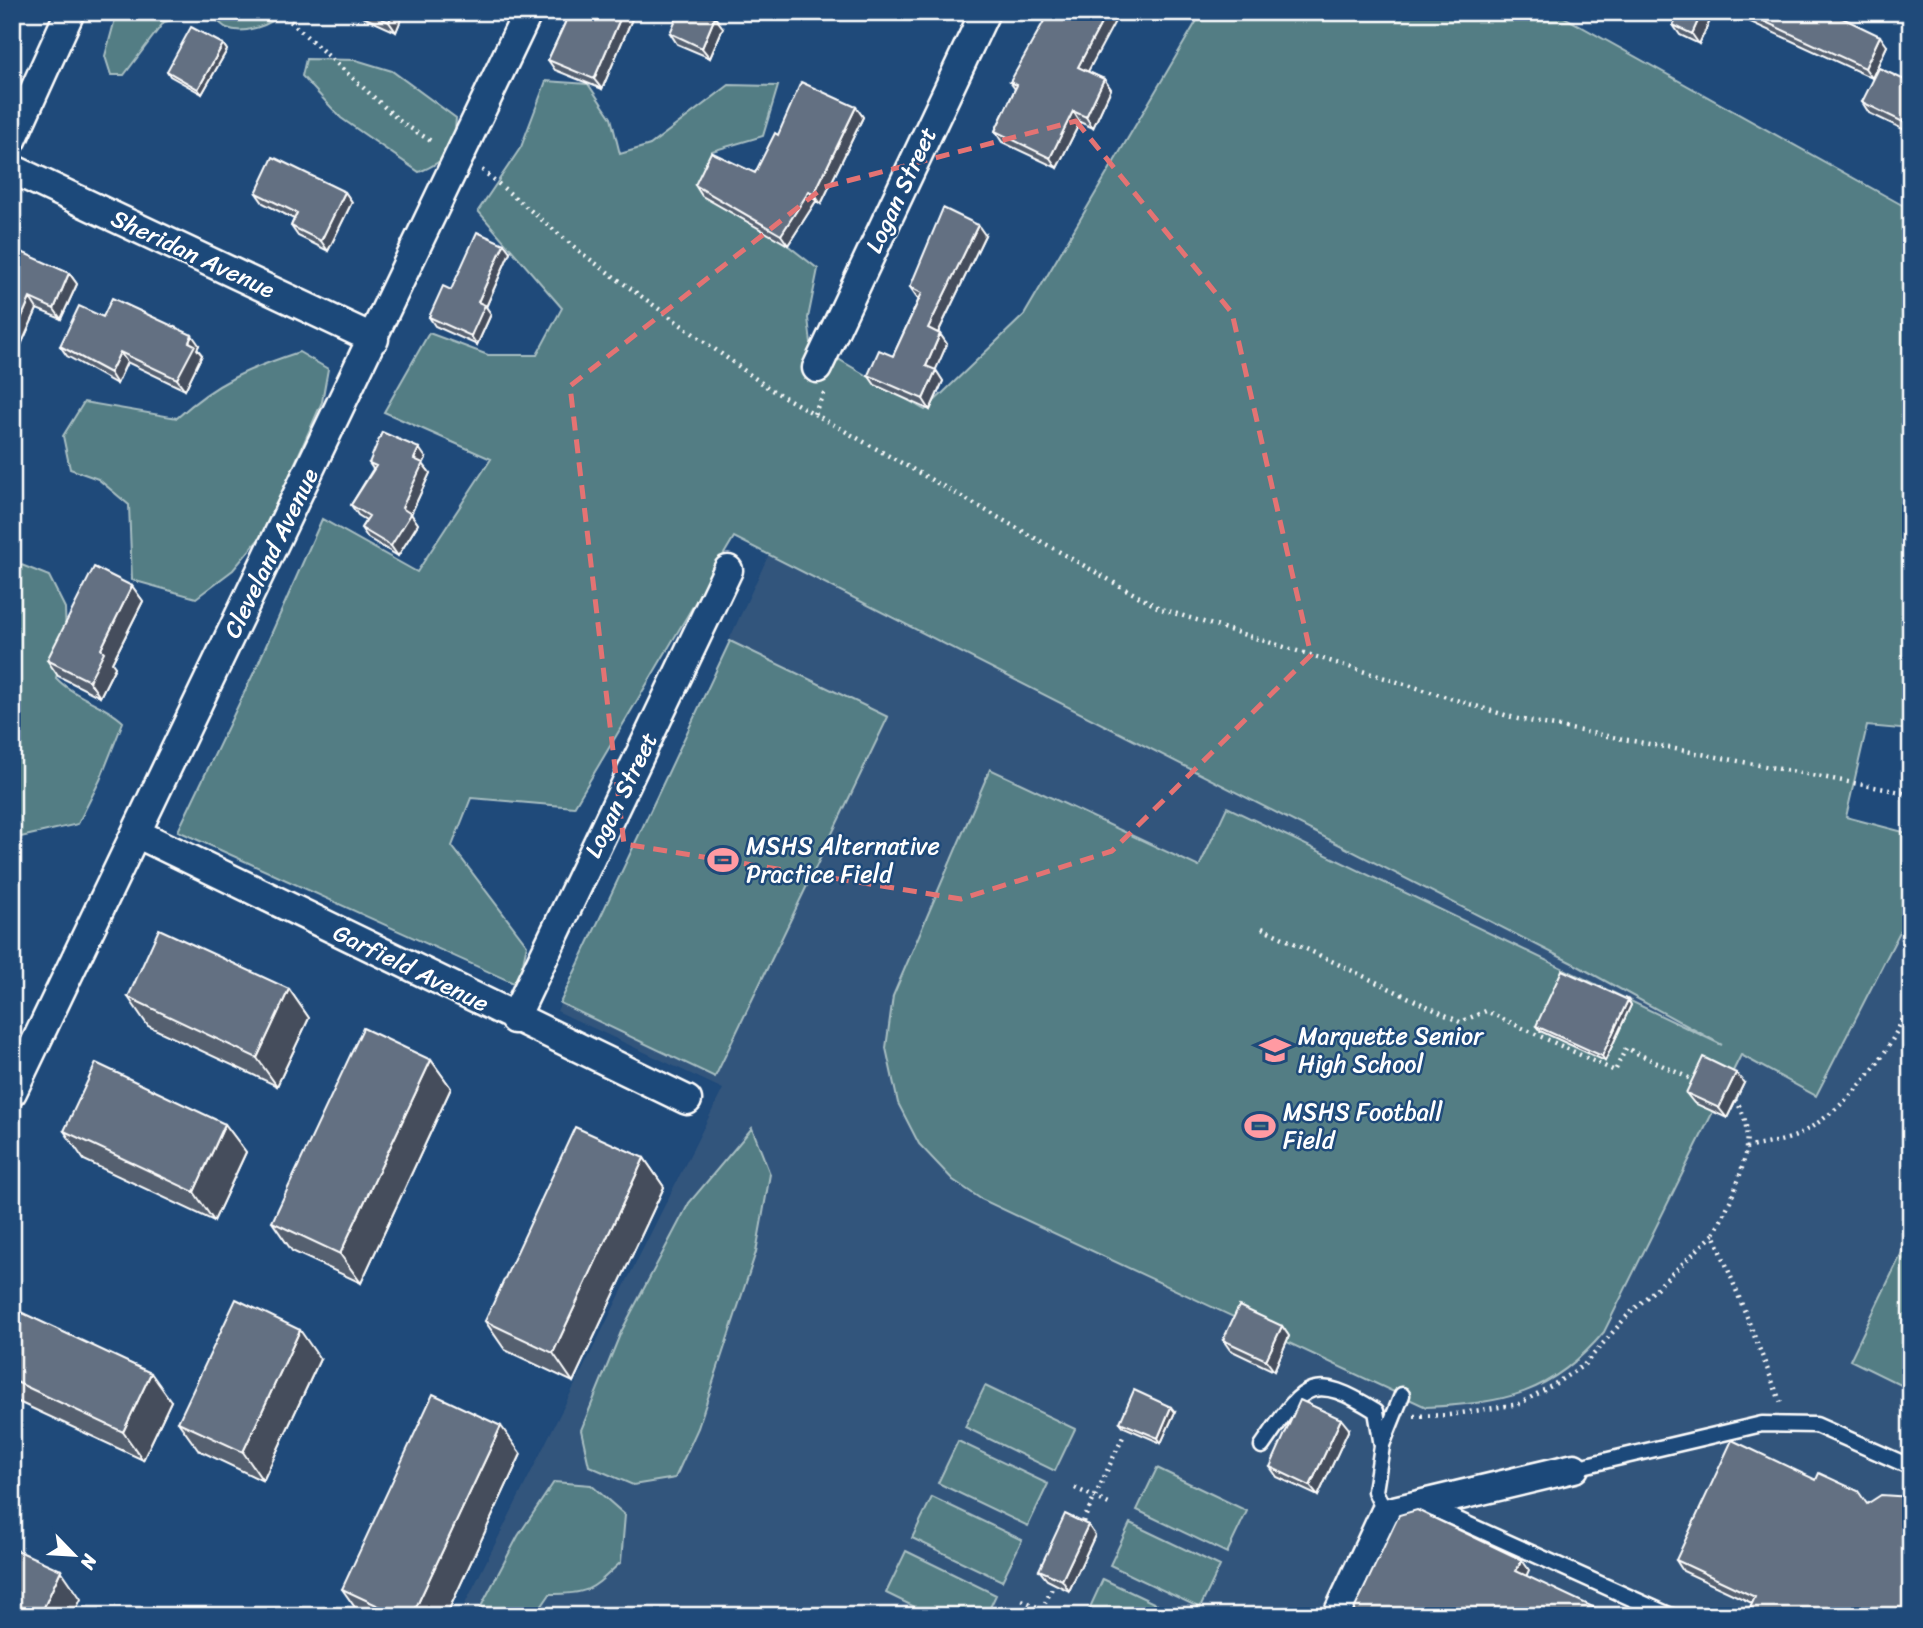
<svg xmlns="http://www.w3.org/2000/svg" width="1923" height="1628" font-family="Sriracha,sans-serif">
<rect width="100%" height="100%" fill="#1f4a7a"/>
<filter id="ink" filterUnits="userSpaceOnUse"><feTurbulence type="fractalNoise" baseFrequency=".0143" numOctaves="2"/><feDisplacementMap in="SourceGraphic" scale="14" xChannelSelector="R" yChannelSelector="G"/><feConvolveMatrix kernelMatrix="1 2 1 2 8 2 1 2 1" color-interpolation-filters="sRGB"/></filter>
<g filter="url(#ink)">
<!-- built -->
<path fill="#33557c" d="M769 554 1911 834V1616H459L723 1089 557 1011Z"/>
<!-- green -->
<path fill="#527d84" stroke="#a8bec2" stroke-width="2" d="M117 12H283C272 25 244 35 227 28 222 26 218 20 213 18 199 13 179 19 164 22L124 75H111L105 56Z
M1202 12H1555L1911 210V730L1867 726 1846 817 1911 834V910L1816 1096 1741 1055 1604 1332C1551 1395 1504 1403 1426 1407L981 1199 953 1180 919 1144 898 1103 886 1048 893 996 990 769 1199 867 1227 807 1722 1045 1578 966 734 537 574 807 471 798 452 846 527 945 518 985 178 831 258 664 322 519 417 572 491 459 384 412 429 333 488 355H537L562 308 478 211 521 147 546 81 588 84 611 118 620 154 650 145 729 85 778 86 763 136 712 151 704 180 818 269 808 318 811 343 925 410 1024 315Z
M306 59 356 60 392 71 456 118C454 150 449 160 419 172L341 118 302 76Z
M299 352 328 369 322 402 264 533 233 570 196 598 132 580 129 505 98 479 70 469 63 436 84 402 177 418C216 382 250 368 299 352Z
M19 564 49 576 65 608 66 640 56 678C75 698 106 705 123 722L100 780 78 824 12 839V577Z
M730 641 888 717 715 1077 560 1003Z
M752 1128 770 1174 756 1252 698 1428 675 1478 633 1485 589 1466 581 1430 621 1332 689 1203Z
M1911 1234V1390L1850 1360Z
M985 1386 1075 1429 1055 1471 965 1427Z
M958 1441 1048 1484 1028 1526 938 1483Z
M1157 1468 1247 1511 1227 1553 1137 1510Z
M554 1482 591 1485 625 1515 621 1562C592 1589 591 1594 550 1594L535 1616H476L518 1536Z
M932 1497 1022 1540 1002 1581 912 1538Z
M1130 1523 1220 1566 1200 1608 1110 1565Z
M906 1551 996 1595 986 1616H933L886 1593Z
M1103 1579 1181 1616H1086Z"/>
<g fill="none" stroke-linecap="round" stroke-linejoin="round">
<!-- service casing -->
<g stroke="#fff" stroke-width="19">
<path id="service" d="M1382 1445 1402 1395
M1262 1446C1302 1389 1308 1368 1376 1411L1382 1446 1375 1491 1385 1513
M1574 1468 1762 1424 1816 1425 1911 1467
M1427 1506 1671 1616"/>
</g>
<!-- minor casing -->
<g stroke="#fff" stroke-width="33">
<path id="minor" d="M12 140 70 12
M12 169 374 339
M817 368 985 12
M136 833 687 1100
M514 1019 728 570
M12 1092 528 12
M1337 1616 1385 1513 1574 1468"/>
</g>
<!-- path -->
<path stroke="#fff" stroke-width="4.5" stroke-dasharray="2 5" stroke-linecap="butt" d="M280 12 401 122 434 143
M482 170 584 255 770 389 1161 609 1518 719 1911 794
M814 414 824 393
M1262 928 1460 1022 1486 1011 1615 1071 1626 1048 1695 1081
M1735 1100C1764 1136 1732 1199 1714 1234L1782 1406
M1746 1148C1762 1144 1783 1142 1798 1135 1850 1107 1893 1053 1911 997
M1414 1416 1449 1415 1519 1404 1553 1385 1584 1365 1627 1316 1714 1234
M1075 1488 1111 1505
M1080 1528 1123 1437
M1022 1600 1057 1616
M1039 1616 1054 1584"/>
<!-- service -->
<use href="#service" stroke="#1f4a7a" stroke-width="14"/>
<!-- minor -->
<use href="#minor" stroke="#1f4a7a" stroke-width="28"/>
</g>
<!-- wall -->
<path fill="#556070" stroke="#fff" stroke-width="2" d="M352 12H404L396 32Z
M570 12H635L602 89 555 70 548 60Z
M899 12H913L910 18Z
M1679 12H1714L1699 44 1680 35 1673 25Z
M1729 12H1830L1887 46 1872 78Z
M723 28 710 58 677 44 670 33Z
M223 44 227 50 202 94 170 76 167 71Z
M1088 72 1104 79 1111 89 1093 128 1080 122 1057 168 1002 142 995 131 1015 89 1010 82Z
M1911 83V133L1869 113 1862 102Z
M856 107 863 117 821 204 816 201 788 245 702 196 695 185 755 173 778 135Z
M345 192 352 202 328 251 298 236 291 226 294 219 263 203 256 193Z
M985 235 938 333 940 334 947 344 935 370 943 381 930 410 875 385 868 375 893 356 919 299 917 297 910 287Z
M510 252 486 307 491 314 477 345 435 326 429 317 451 290Z
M12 261 69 273 77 284 61 319 37 309 21 345 12 341Z
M103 317 199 345 197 349 202 355 185 390 127 362 117 384 67 356 60 346Z
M426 458 423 464 430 473 411 514 418 524 398 556 368 538 361 528 366 520 358 515 351 505 373 469 369 463Z
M132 586 143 601 112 663 115 667 100 697 58 676 47 660Z
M289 989 309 1018 277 1086 148 1026 128 997Z
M1628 1000 1631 1005 1605 1061 1540 1031 1536 1026Z
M431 1060 451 1088 361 1283 292 1251 272 1222Z
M1744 1083 1727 1118 1694 1103 1686 1093Z
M225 1124 246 1152 214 1221 84 1160 64 1131Z
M644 1158 664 1187 573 1382 505 1350 485 1321Z
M12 1308 171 1401 143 1460 12 1399Z
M1282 1326 1289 1336 1274 1371 1230 1350 1223 1340Z
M320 1359 263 1481 198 1450 178 1422Z
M1175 1412 1161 1443 1124 1427 1120 1422Z
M1349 1429 1318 1496 1277 1477 1270 1467Z
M521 1454 446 1616H361L342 1589Z
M1867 1504 1911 1616H1755L1750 1608 1752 1603 1683 1571 1676 1560Z
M1088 1525 1095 1535 1069 1591 1047 1580 1039 1570Z"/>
<!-- shaded-wall -->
<path fill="#454e5b" stroke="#fff" stroke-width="2" d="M393 12H404L396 32 389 22Z
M623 12H635L602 89 594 79Z
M907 12H913L910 18Z
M1107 12H1120L1085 77 1078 67Z
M1702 12H1714L1699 44 1692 34Z
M715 17 723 28 710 58 702 48Z
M1880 36 1887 46 1872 78 1865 68Z
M223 44 227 50 202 94 198 89Z
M1104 79 1111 89 1093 128 1086 117Z
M856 107 863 117 821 204 814 194Z
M1073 111 1080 122 1057 168 1050 158Z
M809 191 816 201 788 245 781 235Z
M345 192 352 202 328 251 321 241Z
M978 225 985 235 935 339 928 328Z
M504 244 510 252 486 307 491 314 477 345 471 336 478 302Z
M69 273 77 284 61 319 54 309Z
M30 298 37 309 21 345 14 335Z
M940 334 947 344 933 376 926 366Z
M192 335 199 345 197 349 202 355 185 390 177 379 189 342Z
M120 352 127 362 117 384 110 373Z
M936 370 943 381 930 410 923 399Z
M12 413 17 419 12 428Z
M419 448 426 458 423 464 430 473 411 514 418 524 398 556 391 546 414 459Z
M132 586 143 601 112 663 115 667 100 697 89 681 101 649Z
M289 989 309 1018 277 1086 257 1058Z
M1628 1000 1631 1005 1605 1061 1602 1056Z
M431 1060 451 1088 361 1283 340 1254Z
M1736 1073 1744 1083 1727 1118 1719 1108Z
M225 1124 246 1152 214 1221 194 1192Z
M644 1158 664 1187 573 1382 553 1353Z
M1282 1326 1289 1336 1274 1371 1266 1360Z
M300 1330 320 1359 263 1481 243 1452Z
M151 1373 171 1401 143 1460 123 1432Z
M1171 1407 1175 1412 1161 1443 1158 1438Z
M1341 1419 1349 1429 1318 1496 1310 1486Z
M501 1426 521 1454 446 1616H412Z
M1088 1525 1095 1535 1069 1591 1062 1580Z
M1522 1560 1529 1570 1524 1581 1516 1571Z
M61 1570 81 1599 73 1616H40Z"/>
<!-- building -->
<path fill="#637082" stroke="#fff" stroke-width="2" d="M367 12H393L389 22Z
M570 12H623L594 79 548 60Z
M679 12H704L715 17 702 48 670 33Z
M1049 12H1107L1078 67 1104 79 1086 117 1073 111 1050 158 995 131 1017 85 1010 82Z
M1679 12H1702L1692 34 1673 25Z
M1744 12H1830L1880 36 1865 68Z
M191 27 223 44 198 89 167 71Z
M1879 68 1911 83V126L1862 102Z
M801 82 856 107 814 194 809 191 781 235 695 185 711 152 755 173 775 133 778 135Z
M273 157 345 192 321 241 291 226 297 213 256 193Z
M943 208 978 225 928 328 940 334 926 366 936 370 923 399 868 375 879 350 893 356 922 293 910 287Z
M477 232 504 244 478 302 485 305 471 336 429 317 443 286 451 290Z
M17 250 69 273 54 309 30 298 14 335 12 334V261Z
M112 298 192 335 189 342 195 345 177 379 120 352 110 373 60 346 79 306 103 317Z
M382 432 419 448 414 459 423 463 402 508 411 514 391 546 361 528 369 516 351 505 376 466 369 463Z
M94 567 132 586 101 649 104 652 89 681 47 660Z
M159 929 289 989 257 1058 128 997Z
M1562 970 1628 1000 1602 1056 1536 1026Z
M363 1028 431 1060 340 1254 272 1222Z
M1703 1057 1736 1073 1719 1108 1686 1093Z
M96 1063 225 1124 194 1192 64 1131Z
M575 1127 644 1158 553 1353 485 1321Z
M236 1299 300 1330 243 1452 178 1422Z
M1239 1306 1282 1326 1266 1360 1223 1340Z
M12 1308 151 1373 123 1432 12 1380Z
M1134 1390 1171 1407 1158 1438 1120 1422Z
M433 1394 501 1426 412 1616H400L342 1589Z
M1300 1400 1341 1419 1310 1486 1270 1467Z
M1732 1440 1816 1480 1819 1473 1858 1491 1867 1504 1881 1495 1911 1497V1616H1759L1760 1613 1750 1608 1755 1597 1676 1560Z
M1417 1510 1522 1560 1516 1571 1612 1616H1351L1399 1515Z
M1065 1514 1088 1525 1062 1580 1039 1570Z
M12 1548 61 1570 40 1616H12Z"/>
</g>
<!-- marked area -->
<path fill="none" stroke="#e47373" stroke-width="5" stroke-dasharray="14 9" stroke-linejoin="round" d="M1076 121 1232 313 1311 655 1112 851 961 899 624 844 570 386 824 187Z"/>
<!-- icons -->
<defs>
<g id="stadium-bare" transform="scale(2.415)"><path d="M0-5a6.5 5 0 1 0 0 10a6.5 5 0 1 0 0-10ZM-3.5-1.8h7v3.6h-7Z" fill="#ff9aa2" stroke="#1f4a7a" stroke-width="2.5" paint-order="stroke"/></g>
<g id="school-bare" transform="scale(2.415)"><path d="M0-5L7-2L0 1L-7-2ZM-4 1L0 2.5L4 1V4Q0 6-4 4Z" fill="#ff9aa2" stroke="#1f4a7a" stroke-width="2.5" paint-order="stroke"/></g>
</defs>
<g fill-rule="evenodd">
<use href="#stadium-bare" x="723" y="860"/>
<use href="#school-bare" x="1275" y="1050"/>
<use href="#stadium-bare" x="1260" y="1126"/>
</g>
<g text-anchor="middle" stroke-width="5" stroke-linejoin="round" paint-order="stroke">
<!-- street labels -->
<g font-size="24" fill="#fff" stroke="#1f4a7a">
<text transform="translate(901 190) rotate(-65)" y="8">Logan Street</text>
<text transform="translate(193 254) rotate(25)" y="8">Sheridan Avenue</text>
<text transform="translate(271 553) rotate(-64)" y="8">Cleveland Avenue</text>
<text transform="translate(621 795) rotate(-64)" y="8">Logan Street</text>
<text transform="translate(411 968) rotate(26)" y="8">Garfield Avenue</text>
</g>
<!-- poi labels -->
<g font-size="24" fill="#fff" stroke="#1f4a7a" text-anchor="start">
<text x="746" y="854">MSHS Alternative<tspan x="746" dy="28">Practice Field</tspan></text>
<text x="1298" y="1044">Marquette Senior<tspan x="1298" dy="28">High School</tspan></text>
<text x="1283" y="1120">MSHS Football<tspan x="1283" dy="28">Field</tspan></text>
</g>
</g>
<!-- margin -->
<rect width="1923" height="1628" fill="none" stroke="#1f4a7a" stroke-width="42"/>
<rect x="21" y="21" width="1881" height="1586" fill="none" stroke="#fff" stroke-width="2.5" filter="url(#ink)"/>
<!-- north arrow -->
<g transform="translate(74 1555) rotate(115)" stroke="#1f4a7a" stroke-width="5" paint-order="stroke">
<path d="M0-5L12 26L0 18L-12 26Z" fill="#ffffff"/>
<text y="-10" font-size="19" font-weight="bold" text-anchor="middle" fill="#ffffff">N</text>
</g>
</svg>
